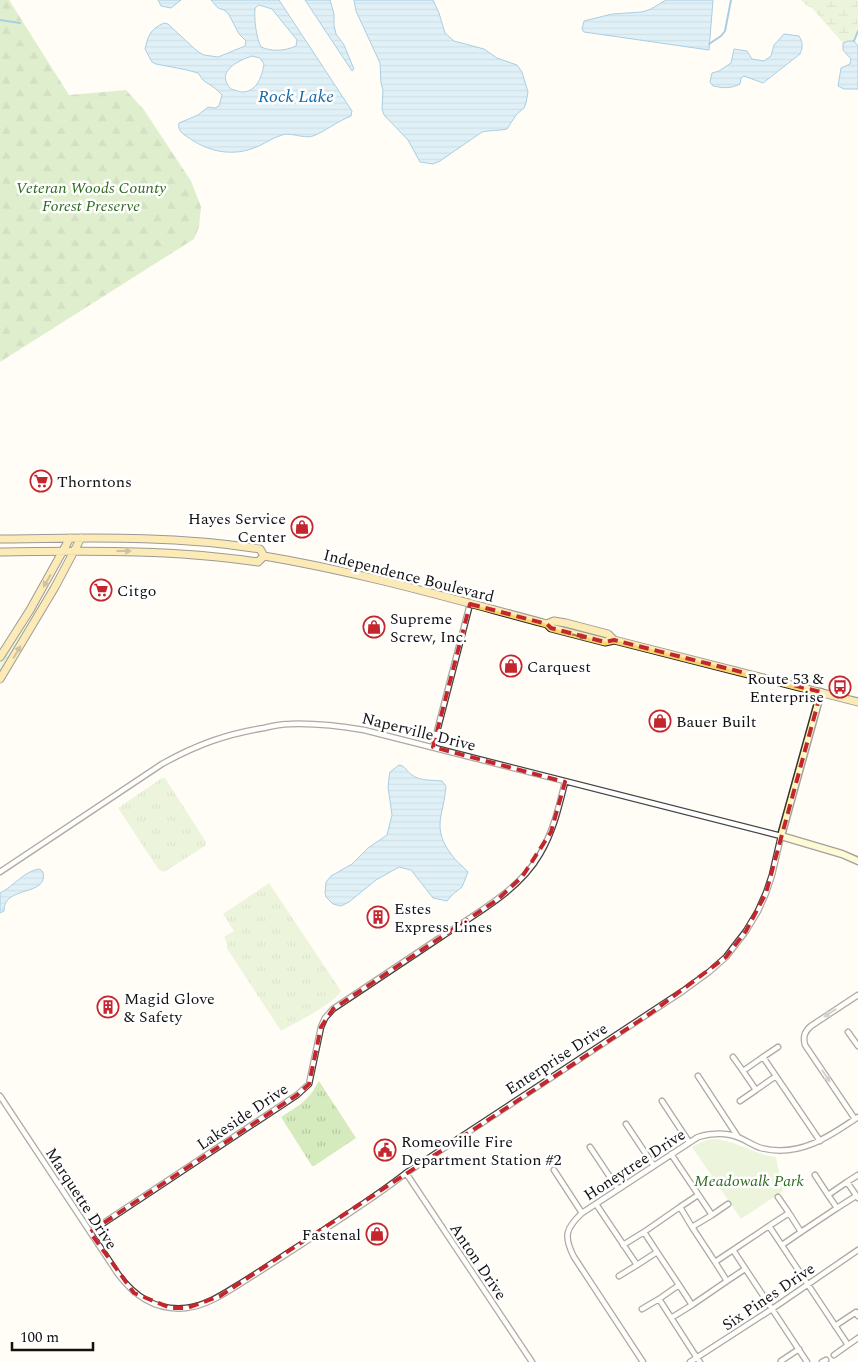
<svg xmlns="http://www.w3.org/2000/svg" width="858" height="1362" font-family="Spectral,serif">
<defs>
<pattern id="grass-tufts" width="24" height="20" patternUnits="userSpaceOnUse" patternTransform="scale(1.25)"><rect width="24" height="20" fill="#d5ebbd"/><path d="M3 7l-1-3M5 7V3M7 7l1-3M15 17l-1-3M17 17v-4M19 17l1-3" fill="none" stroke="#b6c8a1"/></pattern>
<pattern id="forest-firs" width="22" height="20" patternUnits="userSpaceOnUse" patternTransform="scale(1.25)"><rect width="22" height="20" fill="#b9dc9c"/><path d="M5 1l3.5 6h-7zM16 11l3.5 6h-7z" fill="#9ebc85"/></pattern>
<pattern id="wetland-marsh" width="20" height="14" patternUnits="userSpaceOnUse" patternTransform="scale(1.25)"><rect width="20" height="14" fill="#d5ebbd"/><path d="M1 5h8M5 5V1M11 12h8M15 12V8" fill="none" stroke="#b6c8a1"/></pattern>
<pattern id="water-rules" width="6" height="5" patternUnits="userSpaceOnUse" patternTransform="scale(1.25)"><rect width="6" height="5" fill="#b9e0f7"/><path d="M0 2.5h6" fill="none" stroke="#9ebfd3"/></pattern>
</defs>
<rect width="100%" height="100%" fill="#fffdf5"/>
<!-- grass -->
<path fill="url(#grass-tufts)" d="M27 621H28L0 672V663Z
M162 778H165L206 842 205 846 164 872 159 870 118 808Z
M269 883 341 991C334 1004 295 1023 281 1031L226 947 228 945 224 937 234 931 223 914Z
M319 1081 356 1138 314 1166H312L281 1117 301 1104 311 1094Z"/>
<!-- forest -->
<path fill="url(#forest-firs)" d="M0 0H9L69 95 126 90 144 110 191 181 201 207 199 227 194 239 0 362Z"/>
<!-- wetland -->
<path fill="url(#wetland-marsh)" d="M801 0H858V31L854 41H848L843 43 842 42 812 8 806 5Z"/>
<!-- park -->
<path fill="#d5ebbd" d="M715 1139C737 1141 753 1154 776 1157L783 1191 741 1219 692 1147 706 1140Z"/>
<!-- water -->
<path fill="url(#water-rules)" stroke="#3f96cf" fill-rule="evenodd" d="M158 0H181L171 8 161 6Z
M211 0H279L352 111 351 116C338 121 324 132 313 136 303 139 292 132 282 135 271 138 262 146 251 149 230 156 209 151 192 140 185 135 177 132 179 123L198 115 208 107 215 108 219 106 222 95 216 89 203 80 198 73 187 70 156 64 152 62 145 49C148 36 150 29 164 23L168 24 197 51 204 55 218 57 245 46 246 41 239 34 228 13 224 10 218 8ZM259 5 272 9 297 40 296 46C284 51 273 52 261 47 256 38 254 18 255 8ZM252 56 260 58 264 64C262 75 258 91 243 92 240 92 235 90 231 89 215 72 237 61 252 56Z
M305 0H330L334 14V25L336 34 344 45 354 69 352 71Z
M354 0H433L439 13 445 33 454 41 484 49 497 58 517 65 522 72 528 92 526 103 524 108 516 115 507 129C499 131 490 130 482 132L440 161 433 164 420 162 408 140 384 115 382 109 383 90 381 83 380 63 356 11Z
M666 0H713L709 50 584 32 582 29 584 21 612 14 642 12 651 9Z
M784 34 799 36C803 42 803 47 800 54L763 83 744 76 741 78 740 84C730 89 723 88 713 86L710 82 712 73 719 71 731 63 734 49 747 51 752 59 764 61 771 56 774 45Z
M848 41H854L858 46V89H844L838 86 841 68 850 64 851 59 843 50V43Z
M399 765C406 766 406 771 412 775 419 781 433 780 442 781L446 786C444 815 431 827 451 854 455 861 463 866 468 872L462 887 452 895 447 901 433 898 411 870 399 867 376 880 349 902 341 906 333 904 326 897 325 893 326 882 331 876 352 864 368 848 387 835 392 815 388 787 389 778 390 772Z
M40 869 43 872C49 897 3 885 4 911L0 913V893C13 887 25 870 40 869Z"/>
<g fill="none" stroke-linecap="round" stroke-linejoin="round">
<!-- stream -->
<path stroke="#3f96cf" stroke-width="2" d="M0 20 20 23
M854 41 858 31
M709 44 721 36 725 31 731 0"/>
<!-- street casing -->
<g stroke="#444" stroke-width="7">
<path id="street" d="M433 747 470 604
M0 872 162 764C196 745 226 734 264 728 272 726 282 724 290 724 315 723 340 726 364 730L781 836 772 875 766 893 758 911 746 931 726 957 709 972 683 991 406 1173C373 1199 337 1221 302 1244 280 1258 259 1272 238 1285 222 1295 205 1306 186 1308 156 1311 135 1297 118 1274L0 1096
M848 1032 858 1046
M733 1057 743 1071
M763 1057 778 1047
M698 1076 738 1137
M776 1076 756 1090 743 1071 763 1057 820 1141
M662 1101 689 1142
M740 1101 756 1090
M855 1119 805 1045C803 1037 804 1032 811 1026L858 995
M626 1124 654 1166
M590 1147 618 1189
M671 1154 712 1215 692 1227 680 1207 698 1195
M554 1170 582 1213
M406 1173 532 1362
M815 1175 828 1195
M847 1182 858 1175
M856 1196 837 1208 828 1195 847 1182 858 1198
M778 1197 789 1213
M596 1204 637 1265 657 1252 644 1232 623 1245
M712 1215 728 1204
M692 1227 715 1262
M90 1232 297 1095 309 1084 321 1027 325 1018 333 1009C369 985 405 961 441 937 475 914 519 891 540 854 553 832 559 807 565 782
M644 1232 680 1207
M801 1232 837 1208
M782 1245 801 1232 789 1213 769 1226 848 1345 858 1338
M733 1250 769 1226
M657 1252 679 1285
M745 1269 727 1281 715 1262 733 1250 807 1362
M619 1276 637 1265
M692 1305 727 1281
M642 1309 659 1299
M671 1318 692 1305 679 1285 659 1299 697 1358 700 1362
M835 1326 856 1312 858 1316
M834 1355 848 1345
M643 1362 574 1257C563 1236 566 1228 582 1213L698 1137C712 1133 726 1132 740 1138 747 1141 754 1146 761 1148 798 1158 829 1137 858 1117
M690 1362 772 1309 858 1250
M782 1362 781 1361 799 1349
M822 1362 826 1360"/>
</g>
<!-- secondary casing -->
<g stroke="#333" stroke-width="9">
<path id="secondary" d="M821 692 781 836 842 854 858 861"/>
</g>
<!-- primary casing -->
<g stroke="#222" stroke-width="9">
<path id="primary" d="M0 539C87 538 174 535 260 549L264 556C360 572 453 599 547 624L551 628 605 642 614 640 858 702
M0 552C86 551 172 549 258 562L264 556
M547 624 554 621 566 623 608 634 614 640
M0 657 30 610 70 538
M0 679 55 587 81 538"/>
</g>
<!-- street -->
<use href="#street" stroke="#fff" stroke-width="4.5"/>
<!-- secondary -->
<use href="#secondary" stroke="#fff6b0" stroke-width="6"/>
<!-- primary -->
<use href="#primary" stroke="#f9d66b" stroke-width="7"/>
</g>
<!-- one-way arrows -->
<defs><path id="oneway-solid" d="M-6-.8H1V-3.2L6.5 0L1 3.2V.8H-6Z" transform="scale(1.25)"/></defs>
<g fill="#917d42">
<use href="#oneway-solid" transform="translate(124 551)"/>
<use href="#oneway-solid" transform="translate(47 581) rotate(120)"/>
<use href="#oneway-solid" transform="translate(579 636) rotate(14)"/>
<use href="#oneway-solid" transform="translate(17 652) rotate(-59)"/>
</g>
<g fill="#a0a0a0">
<use href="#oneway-solid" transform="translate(830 1013) rotate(147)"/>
<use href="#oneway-solid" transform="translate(826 1076) rotate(56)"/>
</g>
<!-- marked area -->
<path d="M0 0H858V1362H0ZM470 604 547 624 551 628 605 642 614 640 821 692 766 893 746 931 726 957 651 1013 220 1296 187 1308H171L134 1293 90 1232 297 1095 309 1084 321 1027 333 1009 497 900 522 877 551 832 565 782 433 747Z" fill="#fffdf5" fill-opacity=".55" fill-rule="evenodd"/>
<path fill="none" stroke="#c4262e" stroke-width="4" stroke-dasharray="10 6" stroke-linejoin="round" d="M470 604 547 624 551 628 605 642 614 640 821 692 766 893 746 931 726 957 651 1013 220 1296 187 1308H171L134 1293 90 1232 297 1095 309 1084 321 1027 333 1009 497 900 522 877 551 832 565 782 433 747Z"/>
<!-- icons -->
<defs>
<g id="supermarket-ring" transform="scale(1.125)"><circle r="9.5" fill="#fff" stroke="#c4262e" stroke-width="1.5"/><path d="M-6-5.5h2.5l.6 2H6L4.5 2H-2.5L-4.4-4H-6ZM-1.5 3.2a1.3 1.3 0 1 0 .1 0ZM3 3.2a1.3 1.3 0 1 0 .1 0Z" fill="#c4262e"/></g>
<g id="shop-ring" transform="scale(1.125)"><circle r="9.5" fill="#fff" stroke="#c4262e" stroke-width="1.5"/><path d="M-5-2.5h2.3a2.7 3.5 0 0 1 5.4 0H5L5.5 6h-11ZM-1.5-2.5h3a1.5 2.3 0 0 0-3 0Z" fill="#c4262e"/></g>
<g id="bus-ring" transform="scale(1.125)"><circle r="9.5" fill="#fff" stroke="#c4262e" stroke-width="1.5"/><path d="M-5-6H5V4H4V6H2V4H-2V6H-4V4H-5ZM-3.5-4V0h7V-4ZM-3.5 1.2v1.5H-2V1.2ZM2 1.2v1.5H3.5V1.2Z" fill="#c4262e"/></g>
<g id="building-ring" transform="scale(1.125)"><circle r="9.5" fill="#fff" stroke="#c4262e" stroke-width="1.5"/><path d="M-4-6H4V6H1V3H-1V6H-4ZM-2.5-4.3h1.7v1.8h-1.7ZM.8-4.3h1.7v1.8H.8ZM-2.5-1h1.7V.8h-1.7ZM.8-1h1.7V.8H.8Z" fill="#c4262e"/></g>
<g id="civic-ring" transform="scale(1.125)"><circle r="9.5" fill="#fff" stroke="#c4262e" stroke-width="1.5"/><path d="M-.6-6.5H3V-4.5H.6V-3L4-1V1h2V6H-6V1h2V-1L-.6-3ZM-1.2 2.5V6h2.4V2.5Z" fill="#c4262e"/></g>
</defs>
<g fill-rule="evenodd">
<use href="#supermarket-ring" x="41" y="481"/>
<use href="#shop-ring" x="302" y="527"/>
<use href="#supermarket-ring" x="101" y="590"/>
<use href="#shop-ring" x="374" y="627"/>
<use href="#shop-ring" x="511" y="666"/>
<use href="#bus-ring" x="840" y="687"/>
<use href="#shop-ring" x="660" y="721"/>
<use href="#building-ring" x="378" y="917"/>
<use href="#building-ring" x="108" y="1007"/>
<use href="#civic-ring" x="385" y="1150"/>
<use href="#shop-ring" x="377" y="1234"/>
</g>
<g text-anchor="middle" stroke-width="5" stroke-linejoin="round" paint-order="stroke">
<!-- park labels -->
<g font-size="16" font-style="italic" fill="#2f6b1f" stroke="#fff">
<text x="91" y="193">Veteran Woods County<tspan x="91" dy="18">Forest Preserve</tspan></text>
<text x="749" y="1186">Meadowalk Park</text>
</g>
<!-- poi labels -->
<g font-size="16" fill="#111" stroke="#fff" text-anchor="start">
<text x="57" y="487">Thorntons</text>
<text x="286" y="524" text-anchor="end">Hayes Service<tspan x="286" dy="18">Center</tspan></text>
<text x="117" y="596">Citgo</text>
<text x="390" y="624">Supreme<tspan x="390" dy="18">Screw, Inc.</tspan></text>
<text x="527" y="672">Carquest</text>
<text x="824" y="684" text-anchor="end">Route 53 &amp;<tspan x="824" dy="18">Enterprise</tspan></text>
<text x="676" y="727">Bauer Built</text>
<text x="394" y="914">Estes<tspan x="394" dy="18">Express Lines</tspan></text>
<text x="124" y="1004">Magid Glove<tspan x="124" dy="18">&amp; Safety</tspan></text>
<text x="401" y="1147">Romeoville Fire<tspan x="401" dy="18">Department Station #2</tspan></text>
<text x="361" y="1240" text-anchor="end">Fastenal</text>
</g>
<!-- street labels -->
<g font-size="16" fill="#111" stroke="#fff">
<text transform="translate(409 575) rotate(14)" y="6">Independence Boulevard</text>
<text transform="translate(419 731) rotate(14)" y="6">Naperville Drive</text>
<text transform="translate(556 1058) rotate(-33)" y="6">Enterprise Drive</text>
<text transform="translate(242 1116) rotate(-34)" y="6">Lakeside Drive</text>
<text transform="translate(634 1164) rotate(-33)" y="6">Honeytree Drive</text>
<text transform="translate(82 1198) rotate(57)" y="6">Marquette Drive</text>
<text transform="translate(479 1261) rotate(56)" y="6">Anton Drive</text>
<text transform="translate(768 1296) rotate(-34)" y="6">Six Pines Drive</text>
</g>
<!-- water labels -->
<g font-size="18" font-style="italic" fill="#1768a6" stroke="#fff">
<text x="296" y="102">Rock Lake</text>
</g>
</g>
<!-- scale -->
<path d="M12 1342v8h81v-8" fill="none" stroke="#111111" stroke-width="2.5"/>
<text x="20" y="1342" font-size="15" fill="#111111" stroke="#ffffff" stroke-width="4" paint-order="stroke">100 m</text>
</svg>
